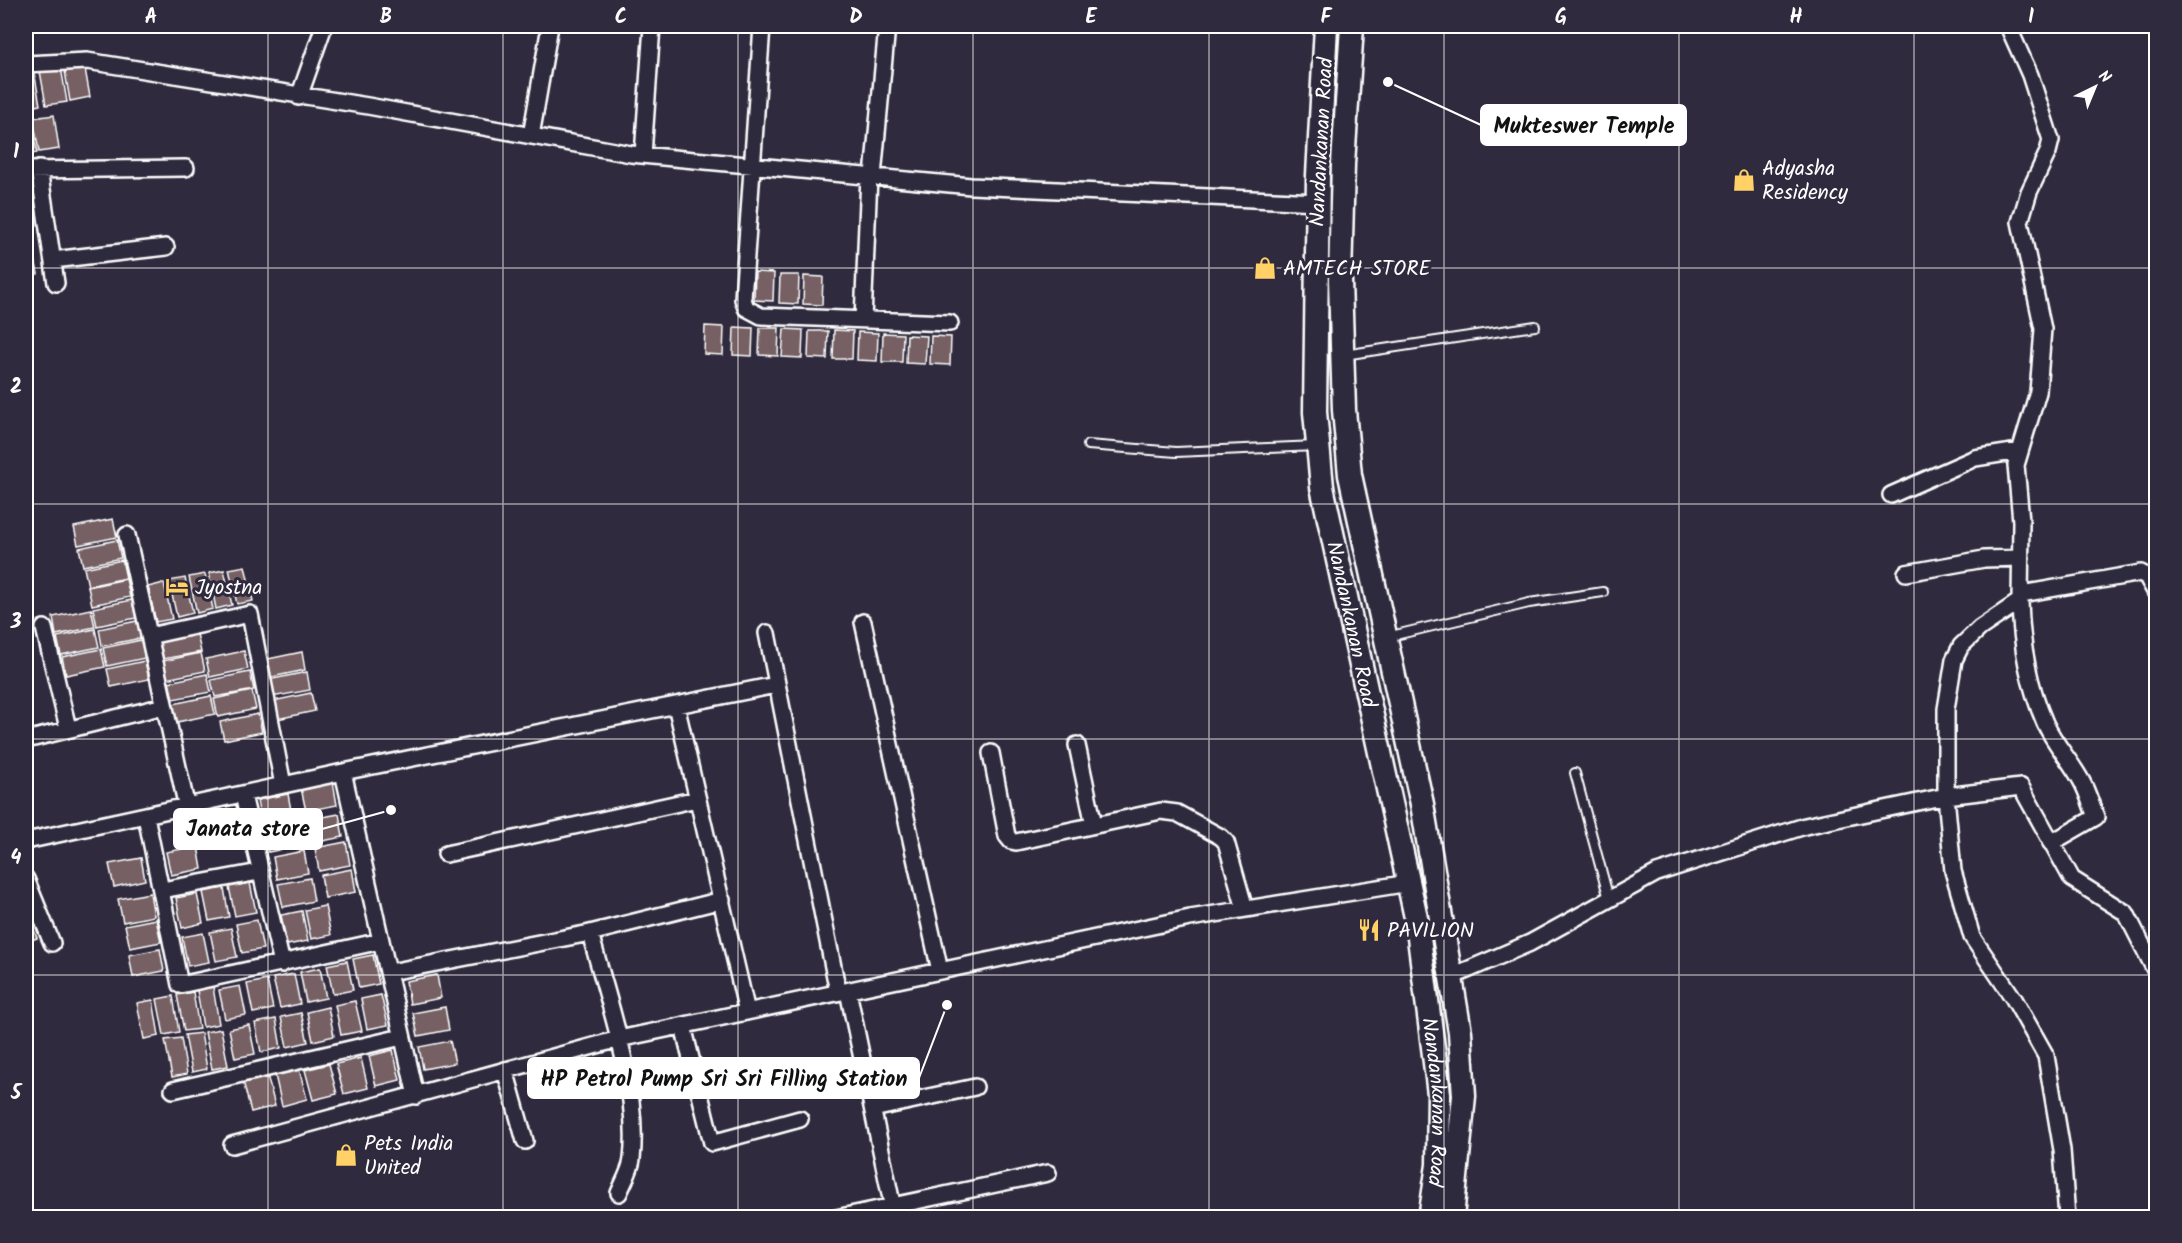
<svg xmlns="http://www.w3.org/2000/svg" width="2182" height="1243" font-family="Kalam,sans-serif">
<rect width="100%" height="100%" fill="#2f2a3d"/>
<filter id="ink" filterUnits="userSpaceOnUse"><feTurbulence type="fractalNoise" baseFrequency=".0167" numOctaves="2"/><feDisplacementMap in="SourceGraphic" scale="12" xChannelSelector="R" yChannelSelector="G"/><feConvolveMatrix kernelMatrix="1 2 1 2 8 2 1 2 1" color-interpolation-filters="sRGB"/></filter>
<g filter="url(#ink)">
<!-- building -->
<path fill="#766064" stroke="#fff" stroke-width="1.5" d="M84 63 90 97 70 101 64 66Z
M61 67 67 102 46 105 40 71Z
M34 71 40 105 26 108V72Z
M54 115 59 149 39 152 33 118Z
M26 119H31L37 153 26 155Z
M26 231H28L31 252 26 253Z
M34 253 38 274 26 276V254Z
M755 272 774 273 773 301 754 300Z
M780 275H799L798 304 779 303Z
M804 276 823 277 822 305 803 304Z
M705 326 724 327 723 355 704 354Z
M734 327 753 328 752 356 733 355Z
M760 328H779L778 356 759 355Z
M784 329 803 330 802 358 782 357Z
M834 330 853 331 852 359H833Z
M809 331H828L827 359 808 358Z
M858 332 878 333 877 361 857 360Z
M883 333 903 334 902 362H882Z
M907 335 927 336 925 364 906 363Z
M931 336 951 337 950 365 930 364Z
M113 519 117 537 78 545 74 527Z
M117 540 121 558 83 566 79 548Z
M122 560 126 578 88 586 84 568Z
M245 566 253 601 237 604 229 569Z
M224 570 232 605 216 609 209 573Z
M205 574 213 609 197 613 189 577Z
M185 578 193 613 177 617 169 581Z
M126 579 130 597 92 605 88 587Z
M164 583 172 619 156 622 148 587Z
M132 600 136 618 97 626 93 608Z
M91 609 95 627 56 635 53 617Z
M137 621 141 638 102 646 99 629Z
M95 629 99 647 61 655 57 637Z
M197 634 201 652 163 659 159 641Z
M141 640 145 658 107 666 103 648Z
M101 649 105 667 66 675 62 657Z
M244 651 248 669 210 677 206 659Z
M302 652 305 670 267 678 263 660Z
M201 653 205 671 166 679 163 661Z
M145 661 149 679 111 687 107 669Z
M250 672 254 690 215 697 211 680Z
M307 672 310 690 272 697 268 680Z
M207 674 211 692 173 699 169 682Z
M252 691 256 709 218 717 214 699Z
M311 693 315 711 277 719 273 701Z
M211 696 215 714 177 722 173 704Z
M258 714 262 732 224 740 220 722Z
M333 782 337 805 306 811 301 788Z
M288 794 292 816 261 822 257 800Z
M339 814 343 837 312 843 307 820Z
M295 823 299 846 268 852 263 829Z
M346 842 350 865 319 871 315 848Z
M198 846 202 869 171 875 166 852Z
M304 851 308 873 277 879 273 857Z
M141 858 145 880 114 887 109 864Z
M352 869 356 892 325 898 321 875Z
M310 878 314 901 283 907 278 884Z
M250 883 256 912 235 916 229 887Z
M224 888 229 917 209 921 203 892Z
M150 893 154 916 123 922 118 899Z
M197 894 203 923 182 928 176 898Z
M325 906 331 935 311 939 305 910Z
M302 911 308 941 287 945 281 915Z
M156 919 161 942 130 948 125 925Z
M30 920 37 938 26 942V921Z
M257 920 263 949 242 953 236 924Z
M231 928 237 957 216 961 210 932Z
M203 933 209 962 188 966 182 937Z
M160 949 164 971 133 977 129 955Z
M373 955 379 984 359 988 353 959Z
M347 961 353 990 333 994 327 965Z
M320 968 326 998 306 1002 300 972Z
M294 974 300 1004 280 1008 273 978Z
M437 975 441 998 410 1004 406 981Z
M267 980 273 1009 253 1013 247 984Z
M240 986 246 1015 225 1019 219 990Z
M213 987 219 1024 203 1027 197 990Z
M193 992 199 1029 184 1031 177 995Z
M381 995 388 1025 367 1029 361 999Z
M173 996 179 1032 164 1035 157 999Z
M153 1000 159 1036 144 1039 137 1003Z
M355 1001 362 1031 341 1035 335 1005Z
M328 1007 334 1036 313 1041 307 1012Z
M445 1007 449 1030 418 1036 413 1013Z
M301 1013 308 1042 287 1047 281 1017Z
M276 1019 281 1048 261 1052 255 1023Z
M249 1025 255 1054 235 1058 229 1029Z
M221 1029 228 1066 212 1069 205 1032Z
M201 1033 207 1069 192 1072 185 1035Z
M181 1038 187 1074 172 1077 165 1040Z
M450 1041 455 1063 423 1069 419 1047Z
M393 1050 400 1080 376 1086 369 1056Z
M361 1058 368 1088 344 1094 336 1064Z
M329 1064 337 1094 313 1100 305 1070Z
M299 1069 307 1099 282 1106 275 1075Z
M267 1075 275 1106 251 1112 243 1081Z"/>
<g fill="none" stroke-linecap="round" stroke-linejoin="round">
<!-- service casing -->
<g stroke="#fff" stroke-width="12">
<path id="service" d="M1344 355 1535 326
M1088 445 1176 452 1317 446
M1387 637 1529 603 1603 592
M1575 773 1609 899"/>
</g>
<!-- minor casing -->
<g stroke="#fff" stroke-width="20">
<path id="minor" d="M762 26 743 299 746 308 761 316 950 323
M2008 26 2030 75 2051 140 2048 152 2029 192 2020 222 2043 329 2038 392 2016 465 2021 521 2020 601 1980 628 1961 646 1954 660 1946 709V796L1953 871 1972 937 2014 999 2046 1056 2062 1150 2067 1218
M26 64 87 61 368 106 631 154 971 186 1318 202
M299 97 324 26
M531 136 550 26
M643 155 652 26
M39 169 56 283
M26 170 186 168
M873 176 887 26
M53 260 166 247
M863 320 869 176
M1891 495 1975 458 2019 451
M127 535 187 808
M1906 573 1984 559 2021 558
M2021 594 2141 573 2147 577 2156 593
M2020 601C2021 643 2028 684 2045 723 2055 745 2071 761 2082 782 2088 793 2091 805 2096 817L2051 843
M863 622 940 971
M44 628 68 728
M767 633 838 992
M149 636 250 614 283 785
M676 705 747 1012
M26 740 164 706
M1077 745 1094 825
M991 753 1007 836 1011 841 1016 842 1161 811 1177 813 1221 837 1226 842 1245 909
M343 772 416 1096
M243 795 282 964
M146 816 180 985 381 941
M26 841 343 772 776 685
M446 854 697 799
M26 879 52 943
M162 890 259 872
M590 933C608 1000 640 1090 632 1159 631 1170 623 1183 619 1193
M390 972 590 933 722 900
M1451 977 1530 943 1657 873 1805 826 1946 796 2021 787 2072 879 2126 913 2156 972
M848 991 895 1218
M683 1026 712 1143 800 1119
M505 1070 525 1141
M173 1090 402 1037
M873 1109 975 1087
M232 1145 619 1039 1190 918 1409 883
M836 1218 1048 1173"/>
</g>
<!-- primary casing -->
<g stroke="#fff" stroke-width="27">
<g id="primary">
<path id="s1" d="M1326 26 1318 175 1315 412 1322 487 1417 922 1439 1094 1438 1165 1430 1218"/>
<path d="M1352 26 1343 164 1340 280 1344 410 1350 475 1422 804 1460 1032 1464 1096 1452 1218"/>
</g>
</g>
<!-- service -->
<use href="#service" stroke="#2f2a3d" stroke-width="8"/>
<!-- minor -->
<use href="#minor" stroke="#2f2a3d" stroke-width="15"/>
<!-- primary -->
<use href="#primary" stroke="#2f2a3d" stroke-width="22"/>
</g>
</g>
<!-- grid -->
<path fill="none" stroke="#fff" stroke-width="1.5" stroke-opacity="0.55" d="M268 26V1218M503 26V1218M738 26V1218M973 26V1218M1209 26V1218M1444 26V1218M1679 26V1218M1914 26V1218M26 268H2156M26 504H2156M26 739H2156M26 975H2156"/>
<!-- icons -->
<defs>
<g id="shop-bare" transform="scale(1.8)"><path d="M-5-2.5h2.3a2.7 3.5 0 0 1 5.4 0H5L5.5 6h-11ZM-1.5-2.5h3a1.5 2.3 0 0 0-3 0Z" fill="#ffd166" stroke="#2f2a3d" stroke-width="2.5" paint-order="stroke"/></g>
<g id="hotel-bare" transform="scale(1.8)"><path d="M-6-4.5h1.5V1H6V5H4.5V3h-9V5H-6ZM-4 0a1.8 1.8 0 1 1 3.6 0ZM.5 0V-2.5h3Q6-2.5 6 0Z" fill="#ffd166" stroke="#2f2a3d" stroke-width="2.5" paint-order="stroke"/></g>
<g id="restaurant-bare" transform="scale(1.8)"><path d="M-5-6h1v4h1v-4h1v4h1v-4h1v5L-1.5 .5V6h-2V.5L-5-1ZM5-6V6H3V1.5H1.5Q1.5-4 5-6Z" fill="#ffd166" stroke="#2f2a3d" stroke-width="2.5" paint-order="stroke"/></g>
</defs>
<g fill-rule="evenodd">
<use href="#shop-bare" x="1744" y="180"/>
<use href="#shop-bare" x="1265" y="268"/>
<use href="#hotel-bare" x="177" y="587"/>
<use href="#restaurant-bare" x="1369" y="930"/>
<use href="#shop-bare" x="346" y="1155"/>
</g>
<g text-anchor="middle" stroke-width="6" stroke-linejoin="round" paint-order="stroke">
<!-- street labels -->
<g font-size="21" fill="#fff" stroke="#2f2a3d">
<text transform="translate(1321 142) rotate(-87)" y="7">Nandankanan Road</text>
<text dy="7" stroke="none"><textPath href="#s1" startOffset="602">Nandankanan Road</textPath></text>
<text dy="7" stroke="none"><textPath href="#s1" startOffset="1088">Nandankanan Road</textPath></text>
</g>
<!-- poi labels -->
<g font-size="21" fill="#fff" stroke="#2f2a3d" text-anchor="start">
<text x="1762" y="175">Adyasha<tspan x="1762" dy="24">Residency</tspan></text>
<text x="1283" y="275">AMTECH STORE</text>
<text x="195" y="594">Jyostna</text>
<text x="1387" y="937">PAVILION</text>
<text x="364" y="1150">Pets India<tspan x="364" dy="24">United</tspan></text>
</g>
</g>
<!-- callouts -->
<path fill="none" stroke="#fff" stroke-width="2" d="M1388 82L1481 125M391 810L322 829M947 1005L919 1078"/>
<g fill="#fff" stroke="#2f2a3d" stroke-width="2">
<circle cx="1388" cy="82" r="6"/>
<circle cx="391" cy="810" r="6"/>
<circle cx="947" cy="1005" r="6"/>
</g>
<g fill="#fff" stroke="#fff" stroke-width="2">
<rect x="1481" y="105" width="205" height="40" rx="6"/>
<rect x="174" y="809" width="148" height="40" rx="6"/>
<rect x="528" y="1058" width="391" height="40" rx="6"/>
</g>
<g font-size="22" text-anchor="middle" font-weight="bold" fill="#111">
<text x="1584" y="133">Mukteswer Temple</text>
<text x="248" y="836">Janata store</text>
<text x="724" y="1086">HP Petrol Pump Sri Sri Filling Station</text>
</g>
<!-- margin -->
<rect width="2182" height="1243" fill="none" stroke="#2f2a3d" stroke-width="66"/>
<!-- north arrow -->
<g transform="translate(2095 87) rotate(43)" stroke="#2f2a3d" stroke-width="4.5" paint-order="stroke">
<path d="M0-4.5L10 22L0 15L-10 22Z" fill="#ffffff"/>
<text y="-9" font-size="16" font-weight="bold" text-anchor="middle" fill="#ffffff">N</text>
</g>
<rect x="33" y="33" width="2116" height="1177" fill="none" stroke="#fff" stroke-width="2"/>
<g font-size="20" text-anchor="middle" font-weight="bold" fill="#fff">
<text x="151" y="23">A</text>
<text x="386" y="23">B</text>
<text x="621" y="23">C</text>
<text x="856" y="23">D</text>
<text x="1091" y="23">E</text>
<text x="1326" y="23">F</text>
<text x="1561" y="23">G</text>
<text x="1796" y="23">H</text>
<text x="2031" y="23">I</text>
<text x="16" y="158">1</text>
<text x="16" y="393">2</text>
<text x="16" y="628">3</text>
<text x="16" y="864">4</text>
<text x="16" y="1099">5</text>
</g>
</svg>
